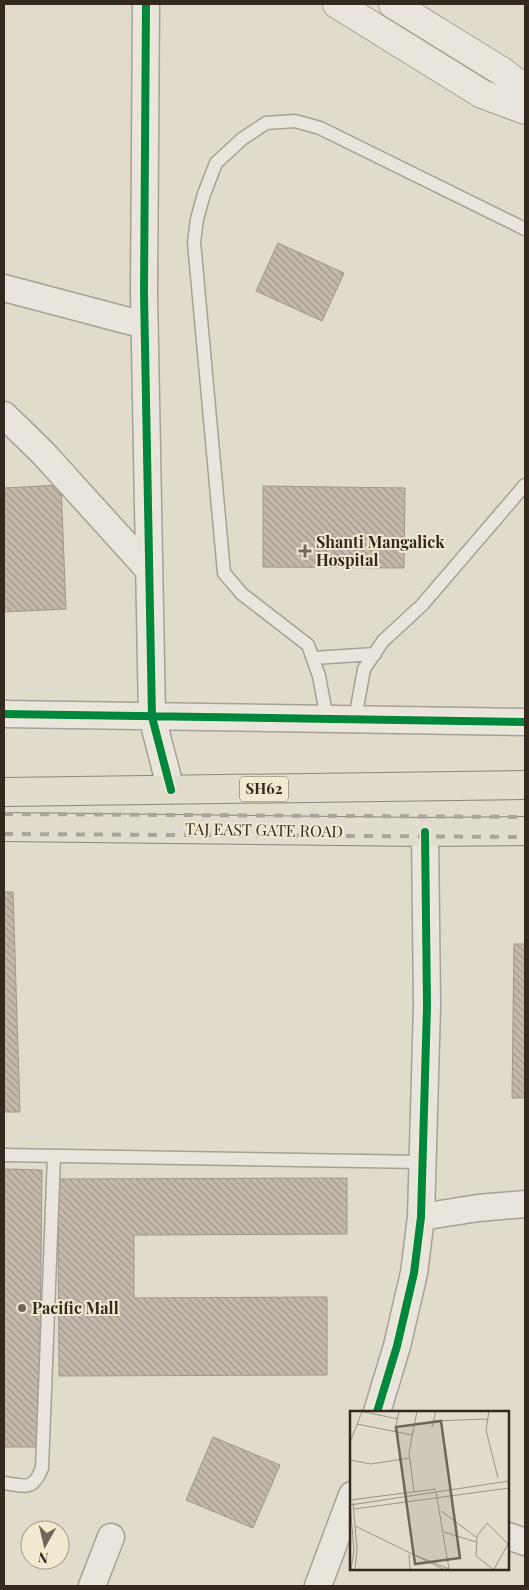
<svg xmlns="http://www.w3.org/2000/svg" width="529" height="1590" font-family="'Playfair Display',serif">
<defs>
<pattern id="building-back-hatch" width="6" height="6" patternUnits="userSpaceOnUse" patternTransform="scale(1.25)"><rect width="6" height="6" fill="#c4b9ac"/><path d="M-1 5l2 2M0 0l6 6M5-1l2 2" fill="none" stroke="#a0968b"/></pattern>
</defs>
<rect width="100%" height="100%" fill="#e1dbcb"/>
<!-- building -->
<path fill="url(#building-back-hatch)" stroke="#a1978b" d="M278 243 344 273 322 321 256 291Z
M61 485 66 609 4 612V488Z
M263 486 405 488 404 568 263 567Z
M4 892H13L20 1112H4Z
M514 944H525V1098H512Z
M4 1169 42 1170 39 1447H4Z
M347 1178V1234L134 1235V1298L327 1297V1375L59 1376 58 1179Z
M213 1437 280 1465 253 1528 186 1500Z"/>
<g fill="none" stroke-linecap="round" stroke-linejoin="round">
<!-- service casing -->
<g stroke="#a6a095" stroke-width="15">
<path id="service" d="M313 658 375 654
M327 719 319 676 308 645 242 594 224 573 194 242 197 219 204 194 216 163 242 139 266 123 295 121 320 128 525 229
M355 719 364 669 383 641 422 605 525 485
M4 1155 423 1162
M4 1483C26 1486 33 1491 42 1468L54 1156"/>
</g>
<!-- minor casing -->
<g stroke="#a6a095" stroke-width="29">
<path id="minor" d="M146 4 144 293 152 717 171 790
M4 288 144 325
M4 415 43 453 149 570
M4 714 525 722
M421 1217 478 1208 525 1204
M377 1412 397 1346 414 1273 421 1217 427 1006 425 832
M508 1536 525 1542
M92 1586 111 1537
M318 1586 352 1495"/>
</g>
<!-- tertiary casing -->
<g stroke="#a6a095" stroke-width="30">
<path id="tertiary" d="M337 4 482 94 525 110
M393 4 503 72 525 89"/>
</g>
<!-- primary casing -->
<g stroke="#8b857b" stroke-width="30">
<path id="primary" d="M4 792 525 785
M4 827 425 832 525 831"/>
</g>
<!-- service -->
<use href="#service" stroke="#eae5dc" stroke-width="12"/>
<!-- minor -->
<use href="#minor" stroke="#eae5dc" stroke-width="26"/>
<!-- tertiary -->
<use href="#tertiary" stroke="#eae5dc" stroke-width="28"/>
<!-- primary -->
<use href="#primary" stroke="#e1dcce" stroke-width="28"/>
<!-- rail -->
<path stroke="#a9a59c" stroke-width="4" stroke-dasharray="9 9" stroke-linecap="butt" d="M4 814 525 817
M4 834 525 837"/>
<!-- cycleway casing -->
<g stroke="#f2e9d1" stroke-width="11">
<path id="cycleway" d="M146 4 144 293 152 717 171 790
M4 714 525 722
M377 1412 397 1346 414 1273 421 1217 427 1006 425 832"/>
</g>
<!-- cycleway -->
<use href="#cycleway" stroke="#00873e" stroke-width="8"/>
</g>
<!-- markers -->
<g fill="#70675b" stroke="#f2e9d1" stroke-width="2">
<path d="M302.5 543.5h5v5h5v5h-5v5h-5v-5h-5v-5h5z"/>
<circle cx="22" cy="1308" r="5"/>
</g>
<g text-anchor="middle" stroke-width="4" stroke-linejoin="round" paint-order="stroke">
<!-- shield labels -->
<rect fill="#f2e9d1" stroke="#6c6354" stroke-width="1" x="240" y="776.5" width="48" height="25" rx="4"/>
<g font-size="15" font-weight="bold" fill="#33291e">
<text x="264" y="794">SH62</text>
</g>
<!-- poi labels -->
<g font-size="16" font-weight="bold" fill="#33291e" stroke="#f2e9d1" text-anchor="start">
<text x="316" y="548">Shanti Mangalick<tspan x="316" dy="18">Hospital</tspan></text>
<text x="32" y="1314">Pacific Mall</text>
</g>
<!-- street labels -->
<g font-size="16" fill="#33291e" stroke="#f2e9d1">
<text transform="translate(264 830) rotate(1)" y="6">TAJ EAST GATE ROAD</text>
</g>
</g>
<!-- overview -->
<g transform="translate(350 1411)">
<rect width="159" height="159" fill="#e1dbcb"/>
<path fill="none" stroke="#9b9486" stroke-width="1" d="M10 0 48 8M139 0 136 19 148 67M84 10 137 8M7 13 62 24M82 16 86 0M45 20 49 0M0 31 12 1M0 49 21 53 60 47M64 80 59 42 67 0M86 81 99 158M0 89 86 78M0 92 4 140 1 158M3 92 7 138 5 158M0 94 159 70M4 98 159 77M91 100 126 126M5 115 93 158M94 121 126 131M59 143 60 158M62 143 99 158M143 158 126 145 127 125 137 112 158 133 144 158"/>
<path fill="#70675b" fill-opacity="0.15" stroke="#70675b" stroke-width="2.5" d="M91 10 110 147 65 153 46 16Z"/>
<rect width="159" height="159" fill="none" stroke="#33291e" stroke-width="2.5"/>
</g>
<!-- border -->
<rect width="529" height="1590" fill="none" stroke="#33291e" stroke-width="10"/>
<!-- north arrow -->
<g transform="translate(45 1545) rotate(188)"><circle r="24" fill="#f2e9d1" stroke="#a69c89"/>
<path d="M0-4L9 19L0 12L-9 19Z" fill="#70675b"/>
<text y="-8" font-size="14" font-weight="bold" text-anchor="middle" fill="#33291e">N</text>
</g>
</svg>
